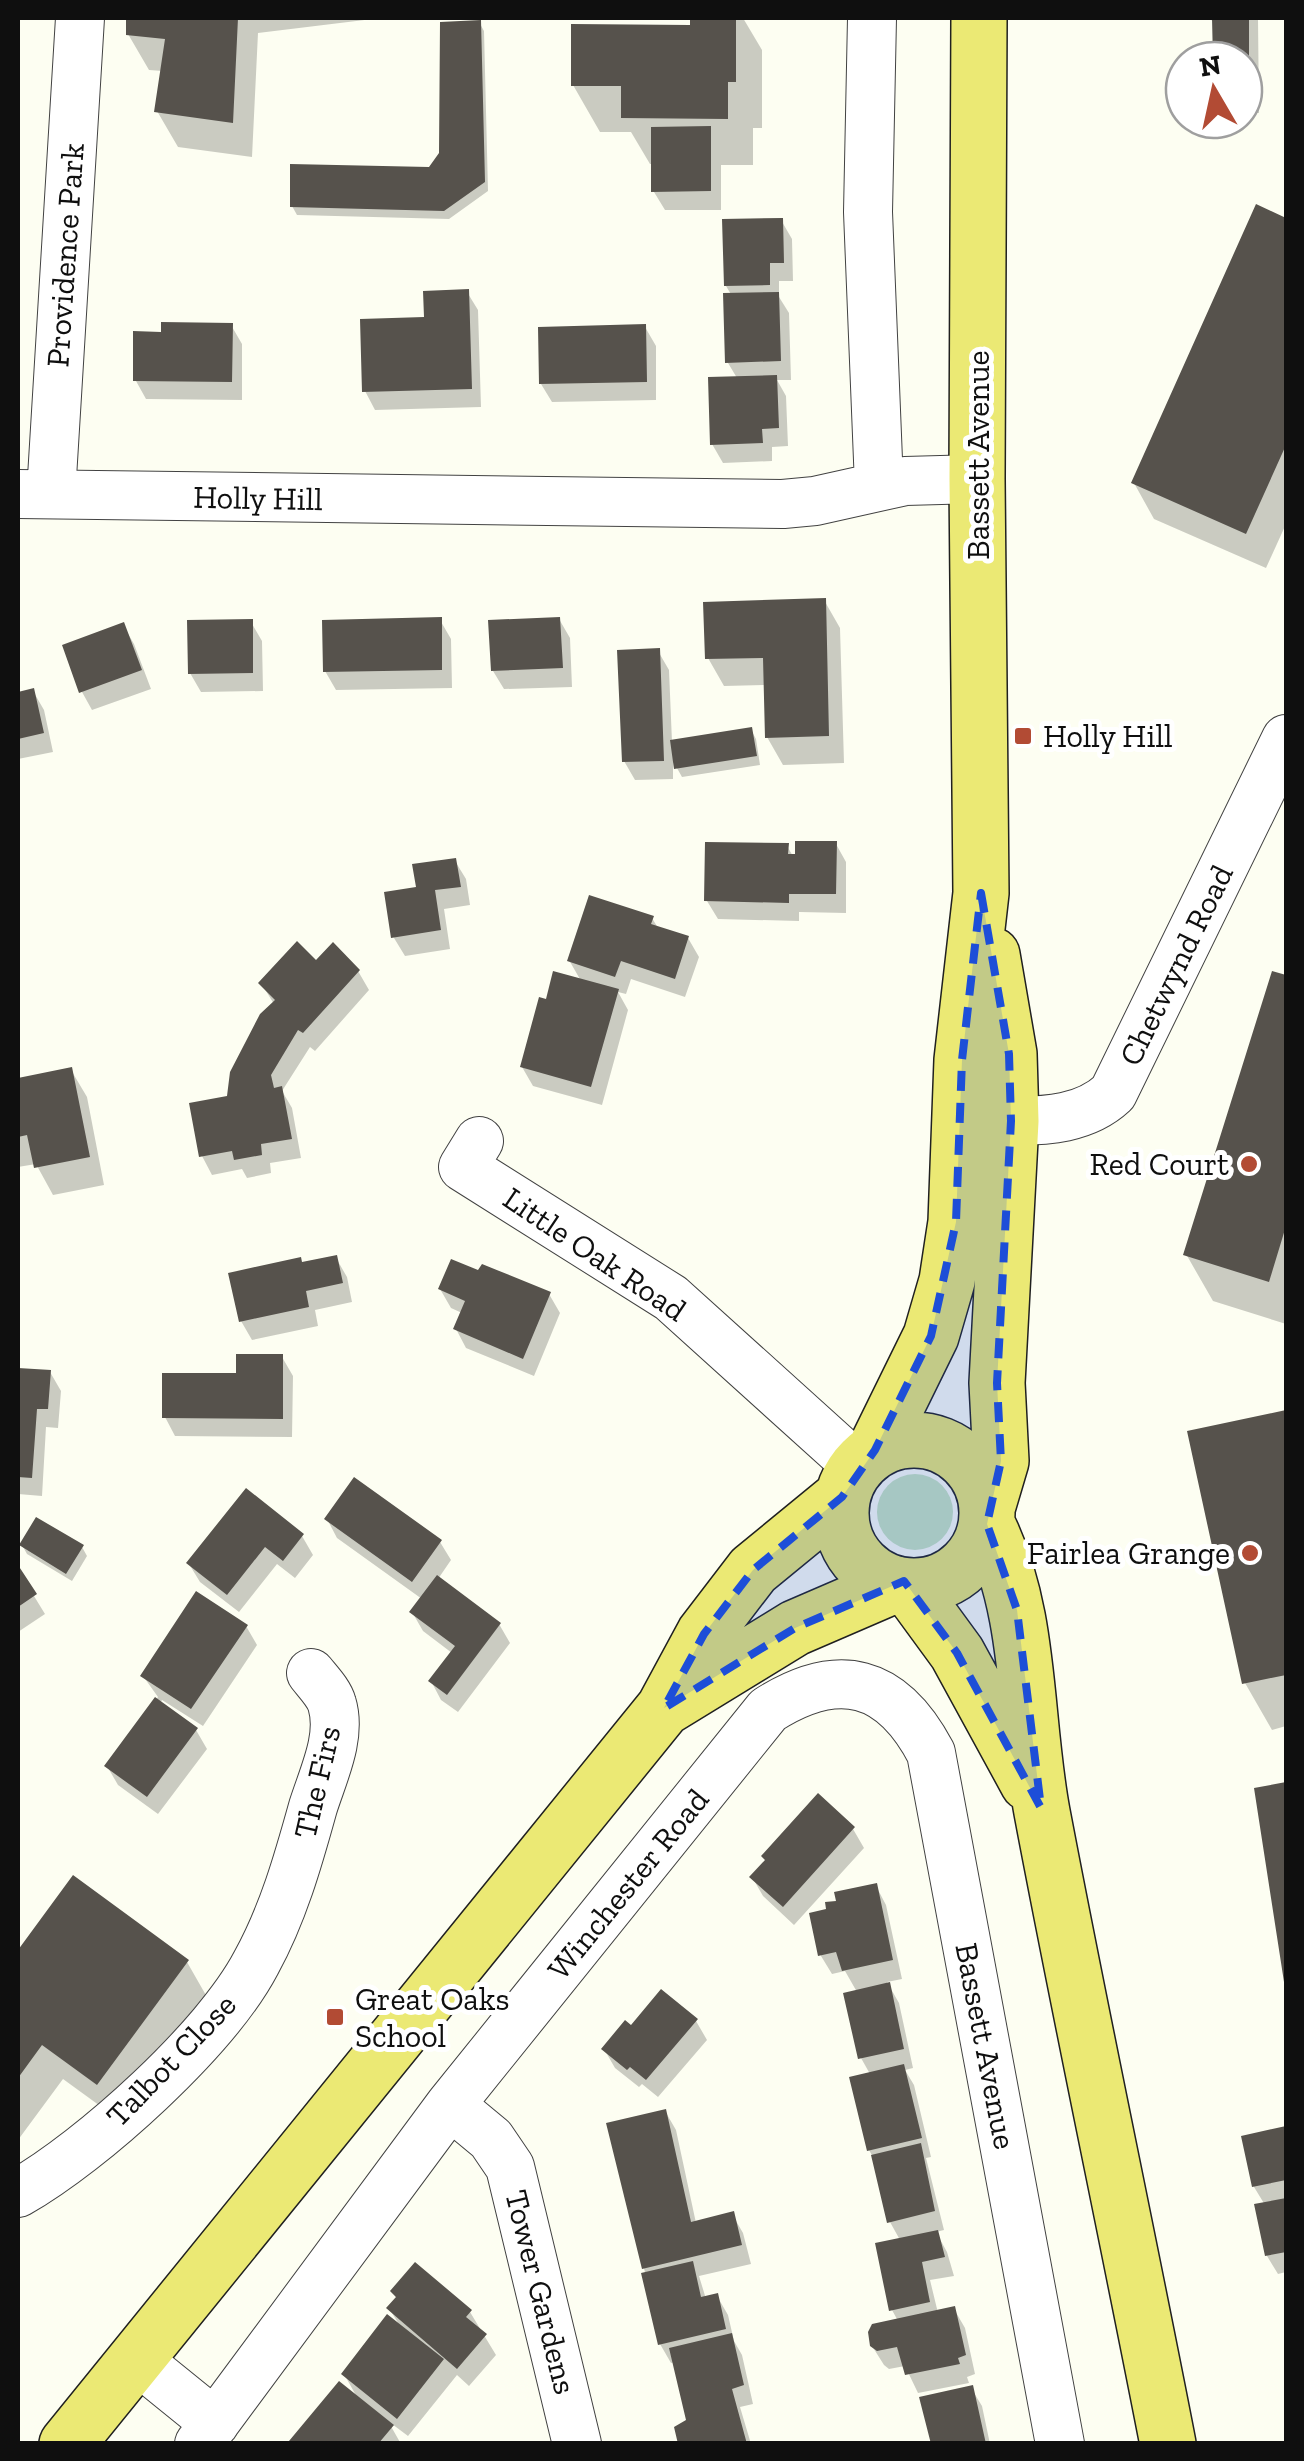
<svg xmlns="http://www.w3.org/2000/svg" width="1304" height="2461" font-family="'Zilla Slab',serif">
<rect width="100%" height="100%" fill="#fdfef2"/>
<!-- green -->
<path fill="#c9e5be" d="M877 1512a38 38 0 1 1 76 0a38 38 0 1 1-76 0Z"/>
<!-- shadow -->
<path fill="#0003" d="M129 18H381L258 33 252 157 178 147 157 111 163 71 149 70 128 34Z
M692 18H743L762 50V128H753V165H721V210H665L654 192V164H650L631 132H600L573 85 692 27Z
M1207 18H1258L1259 113 1244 112V60H1215L1213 21Z
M479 22 484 31 488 191 449 219 297 215 292 206 430 169 441 154Z
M1258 208 1286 220V524L1266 568 1154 519 1134 483Z
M781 220 792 239 793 281H779V297L789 313 791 380H777L786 396 788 446 772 447V461L723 463 712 444 737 378 728 363 732 296 726 286Z
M467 292 478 310 481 407 375 410 365 391 427 320Z
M231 325 242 344V400L146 399 136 381 164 334Z
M645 327 656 346V400L552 402 541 384Z
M824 600 840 628 844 763 783 765 767 737 766 685 724 686 708 658Z
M559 619 570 638 572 687 504 689 493 671Z
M440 620 451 639 452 688 336 690 325 671Z
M251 622 262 641 263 691 201 692 190 673Z
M123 625 134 644 151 689 92 710 82 692Z
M658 651 669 670 672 742 751 730 756 739 760 765 682 777 673 761V779L635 780 624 761Z
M33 691 44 710 53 752 18 759V694Z
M836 844 846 862V913L799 912V921L718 919 707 901 787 846 797 863Z
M455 861 466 879 470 905 444 909 450 949 405 956 394 938 419 889Z
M652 918 658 928 688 938 699 957 685 997 631 979 626 994 618 992 628 1010 602 1105 533 1086 522 1067 548 1002 581 981 569 960Z
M317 964 358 971 369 990 315 1051 310 1047 282 1091 292 1108 301 1158 270 1163 271 1173 247 1178 242 1169 212 1175 202 1156 274 1004 261 983Z
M1273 974 1286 978V1324L1213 1301 1186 1254Z
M71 1070 87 1097 104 1185 53 1195 36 1164 18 1167V1080Z
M336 1258 347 1277 352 1302 315 1310 318 1326 252 1340 241 1321 302 1265Z
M440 1289 549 1294 560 1313 534 1376 466 1348 456 1329 462 1313 451 1308Z
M282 1357 293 1376 292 1437 175 1436 165 1417 238 1375Z
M18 1370 50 1372 61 1391 58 1428 46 1427 42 1496 18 1494Z
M1286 1412V1726L1272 1730 1245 1683 1189 1433Z
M246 1492 302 1536 313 1555 295 1578 277 1564 239 1612 200 1582 189 1564Z
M327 1519 440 1542 451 1560 438 1579 499 1624 510 1643 458 1712 441 1700 431 1681 452 1653 423 1631 412 1612 422 1599 337 1538Z
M22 1545 82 1547 87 1556 72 1581 27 1554Z
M18 1570 45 1614 18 1632Z
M246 1626 257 1645 203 1726 162 1700 160 1704 196 1730 207 1749 158 1814 118 1785 107 1766 158 1697 143 1676Z
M1286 1785V1974L1257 1790Z
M853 1829 864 1848 794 1925 763 1896 752 1877Z
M74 1878 187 1962 207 1997 118 2119 63 2079 18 2140V1954Z
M876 1886 886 1905 902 1979 887 1982 899 2003 913 2068 905 2070 914 2085 931 2157 926 2158 944 2230 936 2232 947 2252 954 2276 930 2280 938 2313 954 2309 965 2328 975 2374 967 2377 969 2383 918 2393 905 2366 889 2369 884 2365 872 2346 898 2321 892 2310 900 2240 890 2222 874 2159 869 2150 870 2074 861 2058 846 1995 857 1992 845 1971 832 1974 821 1956 812 1915 829 1911Z
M696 2021 707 2040 658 2097 642 2084 639 2087 615 2068 604 2049Z
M665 2111 676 2130 696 2223 732 2214 743 2233 751 2264 699 2276 706 2299 717 2296 728 2315 734 2341 742 2355 753 2404 740 2407 751 2444H680L689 2421 675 2362 671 2363 660 2344 644 2268Z
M1286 2129V2272L1278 2274 1267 2256 1257 2206 1265 2205 1254 2187 1244 2138Z
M393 2292 470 2312 496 2355 469 2386 457 2375 408 2436 388 2421 401 2444H293L358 2399 344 2374 400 2326 389 2308 397 2299Z
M971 2388 982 2406 990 2444H933Z"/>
<!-- building -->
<path fill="#56524c" d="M126 18H238L233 123 154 112 165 39 126 35Z
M690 18H736V82H728V119L621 118V86H571V24L690 25Z
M1212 18H1249V94H1244V60H1213Z
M481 20 485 182 444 211 290 207V164L429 167 439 153 440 22Z
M711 126V191L651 192V127Z
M1256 204 1286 218V445L1246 534 1131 483Z
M783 218 784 263H770V285L724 286 722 219Z
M469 289 472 389 362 392 360 319 424 317 423 291Z
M779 292 781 361 725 363 723 293Z
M161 322 233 323 232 382 133 381V331L161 332Z
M646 324 647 382 539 384 538 327Z
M777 375 779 428 762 429 763 443 710 445 708 377Z
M826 598 829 736 765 738 763 658 705 659 703 602Z
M442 617V670L323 672 322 620Z
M560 617 563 668 491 671 488 620Z
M253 619V673L188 674 187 620Z
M124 622 142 670 79 693 62 645Z
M660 648 664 761 622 762 617 650Z
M34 688 44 733 18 739V692Z
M752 727 757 756 674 769 670 740Z
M795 841H837L836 894H789V903L704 901 705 842 789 843 788 854H795Z
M456 858 461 887 435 890 441 930 391 938 384 892 416 887 412 864Z
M589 895 654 916 651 924 689 936 675 979 621 961 615 977 567 961Z
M297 941 316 960 333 942 360 970 303 1033 298 1030 271 1075 274 1088 282 1086 292 1139 261 1144 262 1155 234 1160 232 1151 199 1157 189 1103 227 1096 230 1072 260 1014 275 1000 258 983Z
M553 971 619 989 591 1087 520 1067 539 997 546 999Z
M1272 971 1286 975V1226L1269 1282 1183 1255Z
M72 1067 90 1157 34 1168 27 1135 18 1137V1078Z
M337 1255 343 1283 306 1291 309 1307 239 1322 228 1273 301 1257 302 1262Z
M451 1259 478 1270 482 1264 551 1292 523 1359 453 1329 465 1301 438 1289Z
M236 1354H283V1419L162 1418V1373H236Z
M18 1368 51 1370 48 1409H37L32 1478 18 1477Z
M1286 1410V1675L1242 1684 1187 1431Z
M354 1477 442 1540 412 1582 324 1519Z
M246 1488 304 1534 283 1561 265 1547 227 1595 186 1563Z
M36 1517 84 1545 66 1574 19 1545Z
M18 1565 37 1594 18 1607Z
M437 1575 501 1623 447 1695 428 1681 455 1646 409 1612Z
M196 1591 248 1625 191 1709 140 1676Z
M155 1697 198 1728 147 1797 104 1766Z
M1286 1782V1981L1284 1982 1254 1788Z
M818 1793 855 1827 783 1907 749 1877 765 1860 761 1856Z
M73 1875 189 1960 97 2085 42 2045 18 2078V1950Z
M877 1883 893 1960 842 1971 836 1952 818 1956 809 1913 826 1909 825 1902 836 1901 834 1892Z
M890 1982 904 2049 858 2059 843 1993Z
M661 1989 698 2019 646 2080 630 2067 627 2070 601 2049 625 2020 631 2025Z
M904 2064 922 2138 867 2151 849 2077Z
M666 2109 691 2222 734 2211 742 2245 642 2269 606 2123Z
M1286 2126V2180L1252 2187 1241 2136Z
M921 2143 935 2211 887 2223 871 2155Z
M1286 2198V2252L1265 2256 1254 2204Z
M938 2230 945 2257 922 2262 930 2302 889 2311 875 2243Z
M693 2261 701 2297 718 2293 726 2329 658 2345 641 2273Z
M415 2262 472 2310 466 2317 487 2334 457 2369 386 2308 396 2297 390 2291Z
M955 2306 966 2355 958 2358 960 2364 905 2375 897 2347 877 2351 870 2346 868 2332 872 2324Z
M387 2314 444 2359 397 2419 341 2374Z
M732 2333 744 2385 732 2389 747 2444H678L674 2427 686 2420 669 2348Z
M339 2381 394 2425 378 2444H292L289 2441Z
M973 2385 986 2444H931L919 2397Z"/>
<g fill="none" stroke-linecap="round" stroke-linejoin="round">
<!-- minor casing -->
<g stroke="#424242" stroke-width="50">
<path id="minor" d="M872 18 868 212 879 485
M18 494 783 504 815 501 905 481 977 479
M51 494 80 18
M1011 1121C1047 1121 1085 1119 1113 1093L1286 739
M479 1141 463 1167 671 1298 857 1466
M450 2105 491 2139 510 2167 577 2444
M18 2193C92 2151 216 2039 256 1963 283 1914 298 1861 313 1807 323 1775 342 1737 332 1704 329 1693 318 1682 311 1673
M136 2359 215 2423
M199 2444 450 2105 768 1710C839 1665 892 1679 931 1753L1060 2444"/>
</g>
<!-- major casing -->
<g stroke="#202020" stroke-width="58">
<path id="major" d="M841 1513a73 73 0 1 1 146 0a73 73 0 1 1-146 0Z
M875 1450 931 1336 947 1281 956 1222 962 1060 981 893 977 479 979 18
M988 1505 1001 1461 997 1383 1011 1121 1009 1054 992 955
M987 1524C1032 1613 1024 1716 1042 1812 1082 2023 1127 2233 1168 2444
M908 1586 957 1653 1028 1783
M666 1707 795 1628 897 1584
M67 2444 664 1708 704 1634 753 1570 842 1497"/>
</g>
<!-- minor -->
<use href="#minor" stroke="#fff" stroke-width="48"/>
<!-- major -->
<use href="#major" stroke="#ebe974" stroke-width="55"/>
</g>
<!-- marked area -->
<path fill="#1d4ed8" fill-opacity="0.2" stroke="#1d4ed8" stroke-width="8" stroke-dasharray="20 12" stroke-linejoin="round" d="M981 893 1009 1054 1011 1121 997 1383 1001 1461 987 1524 1017 1610 1041 1808 957 1653 904 1581 795 1628 664 1708 704 1634 753 1570 842 1497 875 1450 931 1336 956 1222 962 1060Z"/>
<!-- markers -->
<g fill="#b24b34" stroke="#fff" stroke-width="4">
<rect x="1013" y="726" width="20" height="20" rx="5"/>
<circle cx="1249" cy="1164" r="10"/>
<circle cx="1250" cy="1553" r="10"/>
<rect x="325" y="2007" width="20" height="20" rx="5"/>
</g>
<g text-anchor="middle" stroke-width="10" stroke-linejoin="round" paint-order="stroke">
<!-- street labels -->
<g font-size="32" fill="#0f0f0f" stroke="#fff">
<text transform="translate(65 255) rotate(-86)" y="11">Providence Park</text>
<text transform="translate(978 455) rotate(-90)" y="11">Bassett Avenue</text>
<text transform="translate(258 498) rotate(1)" y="11">Holly Hill</text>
<text transform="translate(1176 965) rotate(-64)" y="11">Chetwynd Road</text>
<text transform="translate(595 1254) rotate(34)" y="11">Little Oak Road</text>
<text transform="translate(317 1782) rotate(-77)" y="11">The Firs</text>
<text transform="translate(628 1884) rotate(-51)" y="11">Winchester Road</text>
<text transform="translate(986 2046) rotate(79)" y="11">Bassett Avenue</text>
<text transform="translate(171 2060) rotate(-46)" y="11">Talbot Close</text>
<text transform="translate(541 2292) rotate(76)" y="11">Tower Gardens</text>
</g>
<!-- poi labels -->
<g font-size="32" fill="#0f0f0f" stroke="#fff" text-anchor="start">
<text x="1043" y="747">Holly Hill</text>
<text x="1229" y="1175" text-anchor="end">Red Court</text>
<text x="1230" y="1564" text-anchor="end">Fairlea Grange</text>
<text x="355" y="2010">Great Oaks<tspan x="355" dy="37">School</tspan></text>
</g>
</g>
<!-- border -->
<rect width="1304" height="2461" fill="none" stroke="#0f0f0f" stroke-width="40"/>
<!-- north arrow -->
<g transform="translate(1214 90) rotate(351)"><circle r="48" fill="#ffffff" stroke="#9f9f9f" stroke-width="2.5"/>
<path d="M0-8L18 38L0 25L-18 38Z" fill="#b24b34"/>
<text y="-15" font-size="28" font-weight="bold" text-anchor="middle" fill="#0f0f0f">N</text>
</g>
</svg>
